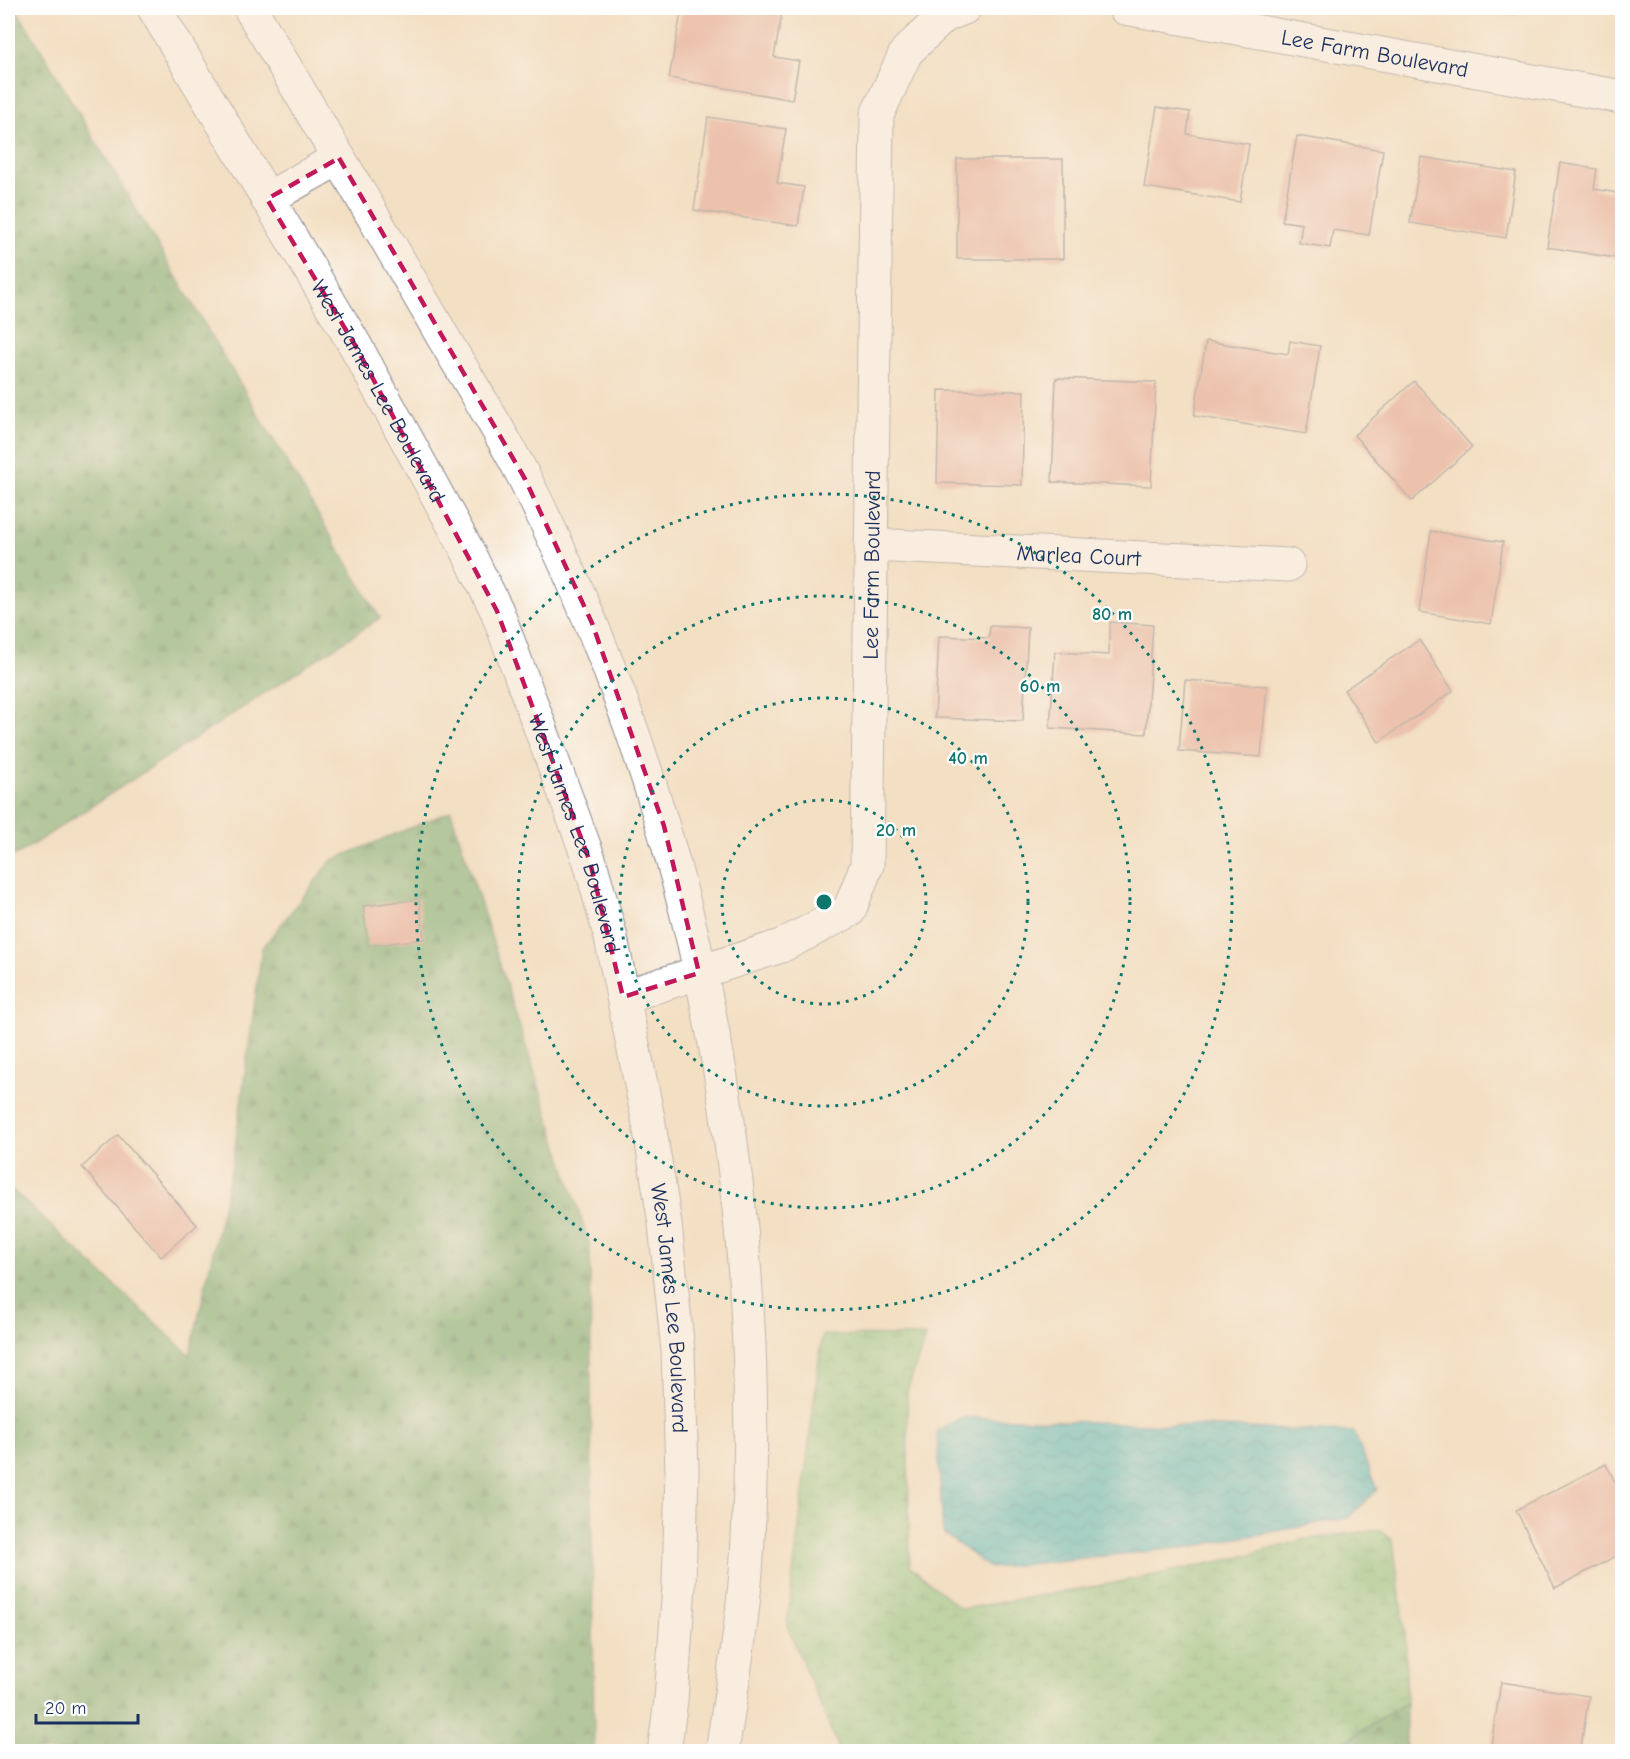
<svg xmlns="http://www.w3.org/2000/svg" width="1630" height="1759" font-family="'Comic Neue',sans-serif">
<defs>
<pattern id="forest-firs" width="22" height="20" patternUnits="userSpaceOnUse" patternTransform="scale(1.5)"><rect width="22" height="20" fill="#6aab6e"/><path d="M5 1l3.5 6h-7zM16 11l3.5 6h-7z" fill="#568c5e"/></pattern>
<pattern id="wetland-marsh" width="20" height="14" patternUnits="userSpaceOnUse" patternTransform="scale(1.5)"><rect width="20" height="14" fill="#83c680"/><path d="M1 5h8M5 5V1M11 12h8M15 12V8" fill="none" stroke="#6aa16c"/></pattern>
<pattern id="water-waves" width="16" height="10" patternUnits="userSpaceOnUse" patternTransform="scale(1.5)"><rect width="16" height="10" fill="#50bec6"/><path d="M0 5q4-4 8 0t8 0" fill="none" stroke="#429ba4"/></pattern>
</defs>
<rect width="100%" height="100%" fill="#fff"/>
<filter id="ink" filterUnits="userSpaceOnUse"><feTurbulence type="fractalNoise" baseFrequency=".0167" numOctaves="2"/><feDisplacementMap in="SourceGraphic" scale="12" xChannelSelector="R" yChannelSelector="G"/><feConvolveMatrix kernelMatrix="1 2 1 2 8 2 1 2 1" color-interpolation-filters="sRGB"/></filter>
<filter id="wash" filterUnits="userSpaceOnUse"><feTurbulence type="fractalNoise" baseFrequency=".008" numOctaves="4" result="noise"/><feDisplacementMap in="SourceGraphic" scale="24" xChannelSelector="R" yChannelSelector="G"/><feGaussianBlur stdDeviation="1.35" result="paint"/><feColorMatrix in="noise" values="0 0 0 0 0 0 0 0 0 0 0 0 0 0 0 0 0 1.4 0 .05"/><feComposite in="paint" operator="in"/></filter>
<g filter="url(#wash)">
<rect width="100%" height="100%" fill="#f3dfc2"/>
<!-- forest -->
<path fill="url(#forest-firs)" stroke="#426d66" stroke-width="1.5" d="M8 8H16L380 618 23 851 8 858Z
M451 811 590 1246 594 1751H8V1186L190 1355 233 1161 262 948 332 860Z
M1406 1702V1751L1330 1752Z"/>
<!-- wetland -->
<path fill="url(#wetland-marsh)" stroke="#4f7a6f" stroke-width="1.5" d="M822 1335 926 1336 907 1391 910 1566 961 1609 1114 1583 1241 1557 1306 1539 1378 1530 1393 1540 1406 1644V1702L1330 1751H840L787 1626Z"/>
<!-- water -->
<path fill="url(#water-waves)" stroke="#367692" stroke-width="1.5" d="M962 1417 1354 1432 1377 1490 1348 1518 1189 1547 990 1568 943 1533 937 1432Z"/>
<g id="blocks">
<!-- building -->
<path fill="#e49f92" d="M682 8H783L774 57 799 61 792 100 669 78Z
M1474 8H1515L1514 15Z
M1157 107 1190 112 1187 134 1249 144 1240 202 1144 187Z
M708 117 786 129 777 183 804 187 798 226 694 210Z
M1297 136 1383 150 1369 235 1333 230 1330 248 1299 243 1302 224 1282 221Z
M1421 157 1516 172 1506 238 1410 223Z
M957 159H1063V259H957Z
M1560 163 1597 169 1594 189 1622 194V259L1547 247Z
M1206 341 1288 354 1290 341 1320 346 1306 434 1194 416Z
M1056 378 1156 382 1151 486 1052 482Z
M1414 381 1472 447 1412 501 1354 435Z
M939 390 1024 391 1022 485 937 483Z
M1431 531 1503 542 1491 624 1419 612Z
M1110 622 1153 625 1146 734 1050 728 1055 652 1109 655Z
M990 626 1028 628 1023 721 935 718 939 636 989 638Z
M1419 640 1453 691 1379 742 1344 690Z
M1185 680 1267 686 1261 757 1179 751Z
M419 899 424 939 368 946 363 906Z
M118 1135 197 1225 161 1257 82 1167Z
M1606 1464 1622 1496V1553L1555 1588 1516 1510Z
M1501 1682 1589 1696 1580 1752H1490Z"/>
</g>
</g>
<g filter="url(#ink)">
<use href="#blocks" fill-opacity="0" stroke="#878790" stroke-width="1.5"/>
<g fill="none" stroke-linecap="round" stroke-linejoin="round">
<!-- minor casing -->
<g stroke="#878790" stroke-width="35">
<g id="minor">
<path id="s1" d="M1125 8 1622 97"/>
<path d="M267 199 339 158"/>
<path id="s2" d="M871 545 1288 565"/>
<path id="s3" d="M623 997 781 946 849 911 867 865 877 115 906 52 944 16 964 8"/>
</g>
</g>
<!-- major casing -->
<g stroke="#878790" stroke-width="35">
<g id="major">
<path id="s4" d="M154 8 355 345 465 546 497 611 590 862 611 938 648 1118 665 1224 678 1351 682 1470 679 1586 671 1700 664 1752"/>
<path d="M250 8C315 117 380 227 443 337 471 385 502 433 527 483 693 814 769 1187 747 1557 743 1622 732 1687 722 1752"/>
</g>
</g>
<!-- minor -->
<use href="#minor" stroke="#fff" stroke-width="33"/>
<!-- major -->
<use href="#major" stroke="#fff" stroke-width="33"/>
</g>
</g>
<!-- marked area -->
<path d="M0 0H1630V1759H0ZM339 158 525 479 592 623 664 826 699 973 623 997 590 862 497 611 355 345 267 199Z" fill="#f3dfc2" fill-opacity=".55" fill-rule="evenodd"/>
<path fill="none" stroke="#c2185b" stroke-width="4.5" stroke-dasharray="12 8" stroke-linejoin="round" d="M339 158 525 479 592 623 664 826 699 973 623 997 590 862 497 611 355 345 267 199Z"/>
<!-- distance rings -->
<g fill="none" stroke="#0f766e" stroke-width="3" stroke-dasharray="3 6">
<circle cx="824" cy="902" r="102"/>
<circle cx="824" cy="902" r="204"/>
<circle cx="824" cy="902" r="306"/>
<circle cx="824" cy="902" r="408"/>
</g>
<g text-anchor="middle" stroke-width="4.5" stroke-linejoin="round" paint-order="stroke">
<!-- street labels -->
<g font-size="22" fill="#1b2f5e" stroke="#fff">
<text dy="8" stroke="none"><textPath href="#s1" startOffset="254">Lee Farm Boulevard</textPath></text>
<text dy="8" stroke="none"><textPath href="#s4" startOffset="444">West James Lee Boulevard</textPath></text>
<text dy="8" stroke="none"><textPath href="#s2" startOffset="208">Marlea Court</textPath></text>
<text dy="8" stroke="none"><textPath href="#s3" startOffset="592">Lee Farm Boulevard</textPath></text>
<text dy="8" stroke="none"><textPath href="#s4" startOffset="930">West James Lee Boulevard</textPath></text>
<text dy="8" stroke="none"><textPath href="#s4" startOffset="1416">West James Lee Boulevard</textPath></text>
</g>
</g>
<circle cx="824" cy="902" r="9" fill="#0f766e" stroke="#fff" stroke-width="3"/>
<g font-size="18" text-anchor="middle" font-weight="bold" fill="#0f766e" stroke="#fff" stroke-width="4.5" stroke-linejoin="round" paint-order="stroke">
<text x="1112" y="620">80 m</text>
<text x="1040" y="692">60 m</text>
<text x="968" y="764">40 m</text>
<text x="896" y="836">20 m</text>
</g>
<!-- margin -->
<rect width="1630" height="1759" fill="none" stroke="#fff" stroke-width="30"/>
<!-- scale -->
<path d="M36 1714v9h102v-9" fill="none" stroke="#1b2f5e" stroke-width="3"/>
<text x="45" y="1714" font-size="18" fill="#1b2f5e" stroke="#ffffff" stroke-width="4.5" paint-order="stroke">20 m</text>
</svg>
